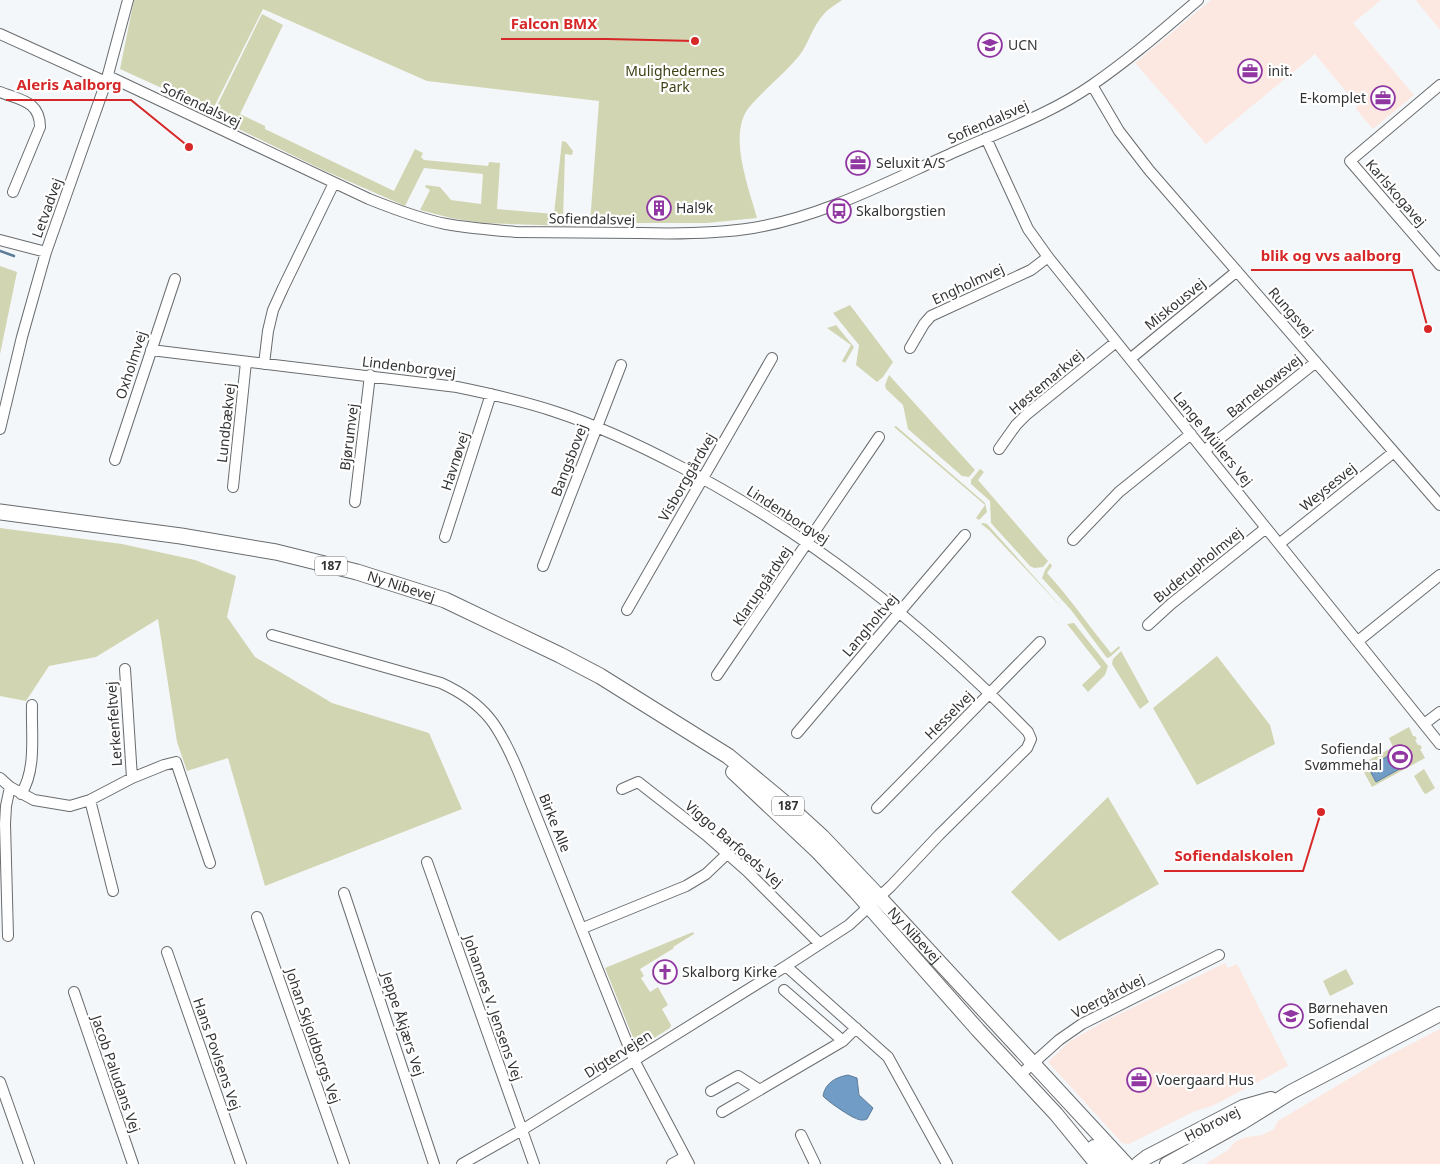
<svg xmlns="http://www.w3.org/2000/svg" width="1440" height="1164" font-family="'Noto Sans',sans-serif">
<rect width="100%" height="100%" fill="#f4f7fa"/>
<!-- commercial -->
<path fill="#fce8e1" d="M1211 0H1381L1353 23 1414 95 1373 129 1356 109 1357 105 1315 54 1206 144 1135 63Z
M1416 0H1440V30L1418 3Z
M1225 963 1228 968 1237 964 1288 1066 1212 1106 1195 1111 1129 1144 1122 1143 1048 1062 1070 1041 1105 1021Z
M1440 1029V1164H1205L1228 1150 1236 1141 1247 1137 1262 1135 1274 1129 1278 1121 1380 1060Z"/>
<!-- green -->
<path fill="#d2d5b1" d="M134 0H842C837 4 829 8 824 14 813 25 809 43 799 56 784 74 766 88 751 105 726 132 749 187 757 218L707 223H590L599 101 427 81 263 9 212 111 120 69Z
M262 14 283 25 240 114 265 126V129L394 191 415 149 423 153 421 157 424 160 488 166 489 162 500 163 497 209 554 214 562 141 566 142 573 151 572 155 565 154 563 220 570 221V226L482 223 451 218 420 210 430 190 425 187 426 185 440 187 451 200 481 204 483 174 424 168 405 206 323 170 212 116Z
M0 266 17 272 0 354Z
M850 305 893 362 883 377 877 382 856 365 859 345 833 313Z
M836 325 854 347 845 363 842 361 851 345 827 328Z
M889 375 975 470 969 477 962 476 908 429 903 405 886 389 885 385Z
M896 426 985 503 987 512 979 520 976 518 985 505 894 427Z
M980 469 984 472 978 480 1048 561 1043 567 1034 568 1030 566 991 523 990 501 971 484V480Z
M983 523 987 524 1064 610 989 530 981 524Z
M0 528 122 544 195 560 236 576 227 617 255 657 332 703 429 733 462 809 265 886 228 758 187 771 177 742 158 619 96 657 49 666 26 701 0 696Z
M1050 563 1052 566 1047 573C1070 598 1089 626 1111 653L1119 646 1120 648 1110 657 1107 658 1071 610 1042 578 1045 570Z
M1074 623 1108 666 1105 675 1088 692 1082 685 1101 667 1067 624Z
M1121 651 1149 702 1140 709 1112 664 1113 659Z
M1217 656 1270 725 1275 744 1197 785 1153 708Z
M1409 727 1413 736H1415L1417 739 1415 740 1418 745H1420L1422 748 1420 749 1425 758 1372 787 1360 765 1393 747 1389 738Z
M1424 769 1435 788 1426 794 1424 793 1414 776Z
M1108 797 1159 884 1059 941 1011 892Z
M693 932 694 934 673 947 674 948 640 969 644 976 641 978 650 992 658 987 668 1005 662 1009 671 1025 670 1028 640 1047 636 1045 605 968Z
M1346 969 1354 984 1330 996 1323 981Z"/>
<!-- water -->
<path fill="#709cc6" stroke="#5d7c9a" d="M1397 751 1405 766 1376 782 1368 767Z
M848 1075 857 1078 859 1095 873 1108 867 1119C863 1121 859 1120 855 1118 849 1116 826 1100 823 1096 825 1083 836 1077 848 1075Z"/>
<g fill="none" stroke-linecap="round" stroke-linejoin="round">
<!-- stream -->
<path stroke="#5d7c9a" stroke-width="2.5" d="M0 251 14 256"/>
<!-- minor casing -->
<g stroke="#696c6e" stroke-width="12">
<path id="minor" d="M0 34 106 82
M108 76 369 199C394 209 420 219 446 224 469 228 492 230 516 232 557 232 599 233 640 233 678 234 715 234 753 228 825 216 891 180 957 151 1002 131 1052 113 1092 85 1130 59 1164 29 1198 0
M1092 85 1119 131 1149 170 1440 505
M1440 85 1350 161 1440 265
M0 92C20 100 40 101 40 127L13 192
M986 138 1028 229 1048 257 1440 744
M0 240 46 252
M910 348 924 324 931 316 1031 270 1048 257
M151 350 457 387C491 394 524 401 556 412 599 426 641 446 681 467 813 536 924 625 1028 732L1031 739 1027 748 939 835 891 886 849 925 786 966 522 1130 462 1164
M1130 359 1237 271
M264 364 268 331 273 310 283 288 334 183
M0 429 22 337 46 252 106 82 128 0
M999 449 1016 425 1027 414 1116 342
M1204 451 1316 362
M115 460 175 279
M233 487 246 362
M355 502 370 375
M445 537 491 394
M1073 540 1119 492 1191 434
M1279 544 1394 452
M543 566 621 365
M627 610 772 358
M1148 625 1171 604 1266 528
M272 635 441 683C487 704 500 728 519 773L634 1060 689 1164
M1358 641 1440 575
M125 669 132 778
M717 675 879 437
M1424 724 1440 712
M797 733 965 535
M0 778 10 787 34 800 70 806 90 800 132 778 164 765 176 762 210 863
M622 789 638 782 706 835 747 871 820 944
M21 794C37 769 31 733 32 705
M90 800 113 891
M877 808 1040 642
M427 862 534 1164
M344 893 434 1164
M257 917 344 1164
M583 928 686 886 706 874 727 854
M8 936 5 824 6 806 10 787
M167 952 241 1164
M786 966 888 1057 947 1164
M784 990 843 1041
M74 992 133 1164
M1020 1075 1059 1040 1082 1024 1219 955
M0 1082 29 1164
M711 1091 738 1076 760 1090
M722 1112 843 1041 856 1028
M801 1135 815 1164
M672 1164 685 1157"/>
</g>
<!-- major casing -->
<g stroke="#696c6e" stroke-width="16">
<g id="major">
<path d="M733 772 817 851 856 892 978 1030 1056 1114 1097 1164"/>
<path id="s1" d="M879 897 1126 1164"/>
<path d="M1094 1147 1110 1164"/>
<path d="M1138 1164 1147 1157 1243 1107 1271 1099"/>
<path d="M1167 1164 1241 1123 1291 1092 1440 1014"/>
</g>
</g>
<!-- highway casing -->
<g stroke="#696c6e" stroke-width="17">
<g id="highway">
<path id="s2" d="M0 512 181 536 276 552 357 572 445 600 560 655 600 676 728 756 787 805 822 837 879 897"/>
</g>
</g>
<!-- minor -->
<use href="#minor" stroke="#fff" stroke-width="10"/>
<!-- major -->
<use href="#major" stroke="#fff" stroke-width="14"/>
<!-- highway -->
<use href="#highway" stroke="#fff" stroke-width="15"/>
</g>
<!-- icons -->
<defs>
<g id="university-ring" transform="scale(1.25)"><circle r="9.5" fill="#fff" stroke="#9037a2" stroke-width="1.5"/><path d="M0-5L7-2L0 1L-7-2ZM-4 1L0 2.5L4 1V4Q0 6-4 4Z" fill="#9037a2"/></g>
<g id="office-ring" transform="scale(1.25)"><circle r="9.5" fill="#fff" stroke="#9037a2" stroke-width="1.5"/><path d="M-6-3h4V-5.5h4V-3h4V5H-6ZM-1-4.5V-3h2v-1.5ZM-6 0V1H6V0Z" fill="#9037a2"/></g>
<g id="building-ring" transform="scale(1.25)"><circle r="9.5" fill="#fff" stroke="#9037a2" stroke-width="1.5"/><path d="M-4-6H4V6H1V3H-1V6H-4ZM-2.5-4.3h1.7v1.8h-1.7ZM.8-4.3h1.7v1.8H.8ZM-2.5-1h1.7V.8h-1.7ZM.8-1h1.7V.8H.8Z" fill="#9037a2"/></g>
<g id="bus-ring" transform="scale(1.25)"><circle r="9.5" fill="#fff" stroke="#9037a2" stroke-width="1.5"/><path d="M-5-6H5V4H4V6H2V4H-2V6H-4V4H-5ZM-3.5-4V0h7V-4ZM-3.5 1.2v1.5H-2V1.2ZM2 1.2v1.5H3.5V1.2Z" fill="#9037a2"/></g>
<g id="stadium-ring" transform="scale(1.25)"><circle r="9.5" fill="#fff" stroke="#9037a2" stroke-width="1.5"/><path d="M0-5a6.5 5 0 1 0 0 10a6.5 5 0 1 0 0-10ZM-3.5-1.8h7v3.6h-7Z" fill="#9037a2"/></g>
<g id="church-ring" transform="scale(1.25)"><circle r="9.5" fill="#fff" stroke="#9037a2" stroke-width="1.5"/><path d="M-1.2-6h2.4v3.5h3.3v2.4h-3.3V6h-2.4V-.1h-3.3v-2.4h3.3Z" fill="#9037a2"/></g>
<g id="school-ring" transform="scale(1.25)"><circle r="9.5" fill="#fff" stroke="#9037a2" stroke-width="1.5"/><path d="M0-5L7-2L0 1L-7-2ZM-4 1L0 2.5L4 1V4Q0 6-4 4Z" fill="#9037a2"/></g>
</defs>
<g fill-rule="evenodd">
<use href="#university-ring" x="990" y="45"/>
<use href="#office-ring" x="1250" y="71"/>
<use href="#office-ring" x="1383" y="98"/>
<use href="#office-ring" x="858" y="163"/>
<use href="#building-ring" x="659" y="208"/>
<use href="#bus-ring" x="839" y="211"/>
<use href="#stadium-ring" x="1400" y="757"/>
<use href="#church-ring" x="665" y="972"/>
<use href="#school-ring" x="1291" y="1016"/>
<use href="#office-ring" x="1139" y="1080"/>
</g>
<g text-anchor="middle" stroke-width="4.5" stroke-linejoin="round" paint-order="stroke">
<!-- shield labels -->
<g fill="#fff" stroke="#707071" stroke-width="1">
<rect x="315" y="556.5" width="32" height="19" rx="4"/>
<rect x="772" y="796.5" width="32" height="19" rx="4"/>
</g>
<g font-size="12" font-weight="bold" fill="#323334">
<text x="331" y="570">187</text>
<text x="788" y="810">187</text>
</g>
<!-- poi labels -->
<g font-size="14" fill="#323334" stroke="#fff" text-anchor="start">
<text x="1008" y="50">UCN</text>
<text x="1268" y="76">init.</text>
<text x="1366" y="103" text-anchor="end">E-komplet</text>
<text x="876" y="168">Seluxit A/S</text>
<text x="676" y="213">Hal9k</text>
<text x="856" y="216">Skalborgstien</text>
<text x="1382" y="754" text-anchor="end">Sofiendal<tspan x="1382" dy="16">Svømmehal</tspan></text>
<text x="682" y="977">Skalborg Kirke</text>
<text x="1308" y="1013">Børnehaven<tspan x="1308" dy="16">Sofiendal</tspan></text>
<text x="1156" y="1085">Voergaard Hus</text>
</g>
<!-- park labels -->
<g font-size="14" fill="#404215" stroke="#fff">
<text x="675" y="76">Mulighedernes<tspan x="675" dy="16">Park</tspan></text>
</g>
<!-- street labels -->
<g font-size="14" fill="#323334" stroke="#fff">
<text transform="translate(201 105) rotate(25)" y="5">Sofiendalsvej</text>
<text transform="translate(988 122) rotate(-24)" y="5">Sofiendalsvej</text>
<text transform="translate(1396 193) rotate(49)" y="5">Karlskogavej</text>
<text transform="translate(47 208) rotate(-70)" y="5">Letvadvej</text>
<text transform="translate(592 219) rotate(1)" y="5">Sofiendalsvej</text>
<text transform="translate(968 284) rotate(-25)" y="5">Engholmvej</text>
<text transform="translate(1175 304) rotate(-39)" y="5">Miskousvej</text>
<text transform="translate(1291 312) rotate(49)" y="5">Rungsvej</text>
<text transform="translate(131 365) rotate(-72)" y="5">Oxholmvej</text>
<text transform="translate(409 367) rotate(7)" y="5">Lindenborgvej</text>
<text transform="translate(1046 382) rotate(-40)" y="5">Høstemarkvej</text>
<text transform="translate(1264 386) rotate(-39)" y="5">Barnekowsvej</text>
<text transform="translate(226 423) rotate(-84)" y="5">Lundbækvej</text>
<text transform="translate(349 437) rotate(-83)" y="5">Bjørumvej</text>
<text transform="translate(1213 439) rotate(51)" y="5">Lange Müllers Vej</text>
<text transform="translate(569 460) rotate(-69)" y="5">Bangsbovej</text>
<text transform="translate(455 461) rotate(-72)" y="5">Havnøvej</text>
<text transform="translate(687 477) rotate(-60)" y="5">Visborggårdvej</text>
<text transform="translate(1328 487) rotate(-39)" y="5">Weysesvej</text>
<text transform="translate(788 515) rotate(33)" y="5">Lindenborgvej</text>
<text transform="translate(1198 565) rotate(-39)" y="5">Buderupholmvej</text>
<text dy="5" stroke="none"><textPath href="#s2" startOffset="409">Ny Nibevej</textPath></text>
<text transform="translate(762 586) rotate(-56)" y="5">Klarupgårdvej</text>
<text transform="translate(870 625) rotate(-50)" y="5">Langholtvej</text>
<text transform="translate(949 715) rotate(-45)" y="5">Hesselvej</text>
<text transform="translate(114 724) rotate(-94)" y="5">Lerkenfeltvej</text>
<text transform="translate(555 823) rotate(68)" y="5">Birke Alle</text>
<text transform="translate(734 844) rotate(41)" y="5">Viggo Barfoeds Vej</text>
<text dy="5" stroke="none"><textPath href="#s1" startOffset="52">Ny Nibevej</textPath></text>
<text transform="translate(1108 996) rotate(-27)" y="5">Voergårdvej</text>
<text transform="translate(493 1008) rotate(71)" y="5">Johannes V. Jensens Vej</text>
<text transform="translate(403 1024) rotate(72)" y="5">Jeppe Åkjærs Vej</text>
<text transform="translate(313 1036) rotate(71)" y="5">Johan Skjoldborgs Vej</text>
<text transform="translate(217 1054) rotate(71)" y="5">Hans Povlsens Vej</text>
<text transform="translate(618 1054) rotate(-32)" y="5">Digtervejen</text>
<text transform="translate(116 1074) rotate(71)" y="5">Jacob Paludans Vej</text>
<text transform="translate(1212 1124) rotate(-27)" y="5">Hobrovej</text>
</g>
</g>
<!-- callouts -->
<path fill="none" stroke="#d62828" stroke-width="2" d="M695 41L607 39H501M189 147L131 100H6M1428 329L1412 270H1251M1321 812L1303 871H1164"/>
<g fill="#d62828" stroke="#fff" stroke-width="2">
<circle cx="695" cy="41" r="5"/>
<circle cx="189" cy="147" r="5"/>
<circle cx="1428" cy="329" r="5"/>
<circle cx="1321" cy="812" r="5"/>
</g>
<g font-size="15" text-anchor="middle" font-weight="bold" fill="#d62828" stroke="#fff" stroke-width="4.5" stroke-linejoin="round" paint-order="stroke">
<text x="554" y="29">Falcon BMX</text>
<text x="69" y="90">Aleris Aalborg</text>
<text x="1331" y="261">blik og vvs aalborg</text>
<text x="1234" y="861">Sofiendalskolen</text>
</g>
</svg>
